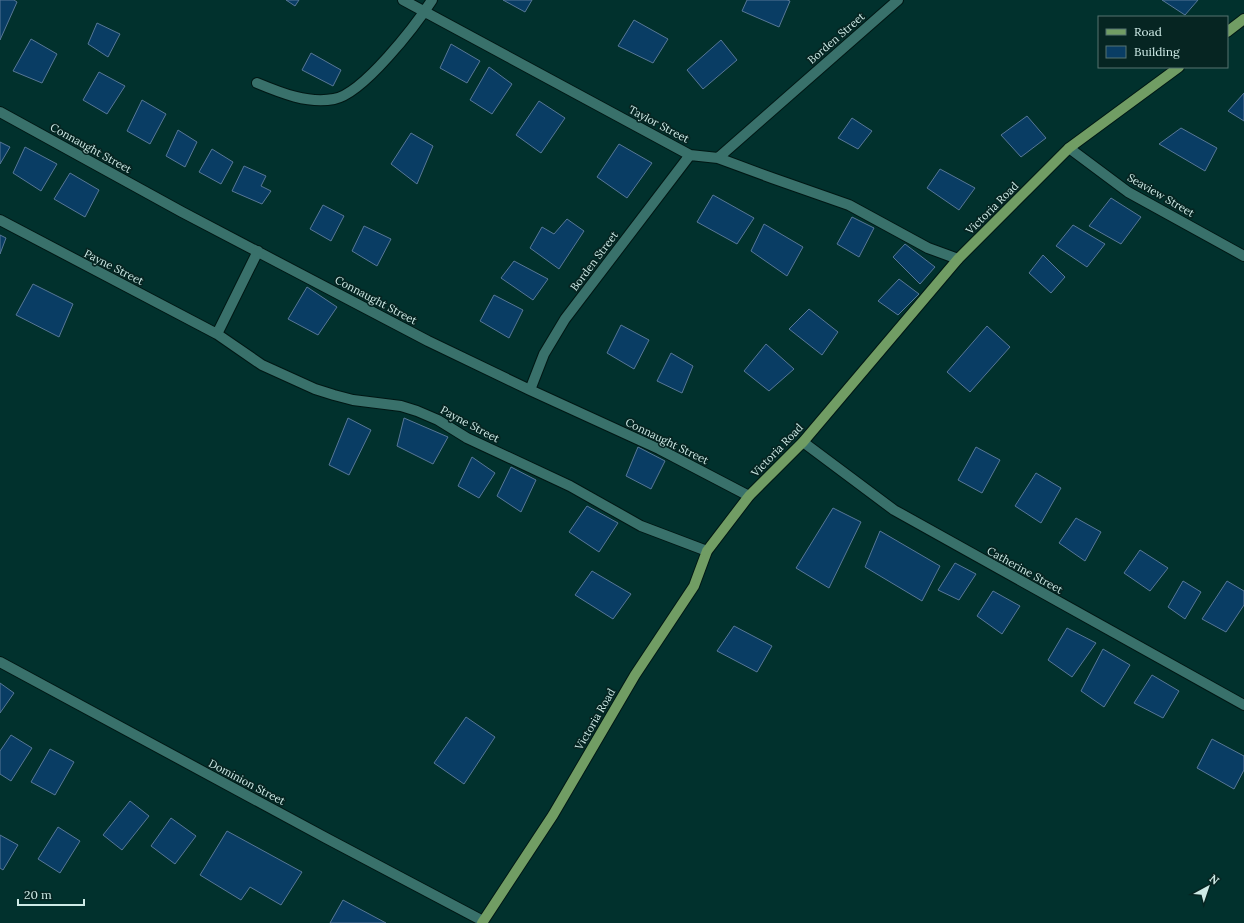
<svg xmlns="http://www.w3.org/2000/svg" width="1244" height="923" font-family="Lora,serif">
<rect width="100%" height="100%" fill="#01312d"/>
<!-- building -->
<path fill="#093d64" stroke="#577796" d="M0 0H14L17 2 0 40Z
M286 0H299L295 6Z
M503 0H532L525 12Z
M747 0H787L790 1 779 27 742 11Z
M1162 0H1198L1185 15Z
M634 20 668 39 653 63 618 46Z
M97 23 120 34 108 57 88 44Z
M31 39 57 54 42 83 13 71Z
M721 40 737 60 703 89 687 70Z
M451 44 480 61 467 83 440 68Z
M311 53 341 70 333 86 302 70Z
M489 67 512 84 492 114 470 100Z
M99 72 125 86 107 114 83 100Z
M1244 93V121L1228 111Z
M142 100 166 114 150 144 127 131Z
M539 101 565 118 541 153 516 135Z
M1027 116 1046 138 1021 157 1001 135Z
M852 118 872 131 858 149 838 138Z
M1181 128 1217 148 1205 171 1159 144Z
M178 130 197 142 185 167 166 156Z
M411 133 433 146 417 184 391 164Z
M0 142 10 147 0 164Z
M619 144 652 163 627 198 597 177Z
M25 147 57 164 41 191 13 173Z
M212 149 233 162 221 184 199 172Z
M244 166 266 176 261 186 271 191 262 204 232 191Z
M940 169 975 188 959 210 927 188Z
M70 173 99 190 85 217 54 199Z
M713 195 754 218 737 244 697 222Z
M1111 198 1141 217 1121 244 1089 226Z
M323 205 344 216 331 241 310 229Z
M852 217 874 228 859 257 837 244Z
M567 219 584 231 559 269 530 248 542 227 554 234Z
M764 224 803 247 787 276 751 251Z
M1073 225 1105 244 1087 267 1056 246Z
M364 226 391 239 377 266 352 251Z
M0 235 6 238 0 254Z
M905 244 935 267 920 284 893 257Z
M1043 255 1065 277 1051 293 1029 273Z
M514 261 548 279 533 300 501 278Z
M899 279 919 294 898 315 878 301Z
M33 284 73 304 59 337 16 315Z
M307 287 337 307 318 335 288 319Z
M494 295 523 310 509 338 480 321Z
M809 309 838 332 822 355 789 329Z
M621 325 649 340 634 369 607 353Z
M987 326 1010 347 970 392 947 372Z
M766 344 794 369 769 391 744 371Z
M671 353 693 366 682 393 657 381Z
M348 418 371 430 349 475 329 465Z
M404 418 448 437 433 464 397 446Z
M638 447 665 461 651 489 626 476Z
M976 447 1000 460 982 493 958 480Z
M472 457 495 473 479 498 458 486Z
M511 467 536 480 521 512 497 496Z
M1036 473 1061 488 1041 523 1015 506Z
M587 506 618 523 599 552 569 532Z
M833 508 861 522 829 588 796 568Z
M1076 518 1101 532 1085 561 1059 543Z
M880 531 940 566 922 601 865 567Z
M1140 550 1168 568 1150 591 1124 573Z
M955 563 976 574 959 600 938 590Z
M592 571 631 594 613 619 575 595Z
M1183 581 1201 592 1185 619 1168 607Z
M1227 581 1244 591V605L1226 632 1202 619Z
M993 591 1020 606 1002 634 977 616Z
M734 626 772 646 757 672 717 651Z
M1067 628 1096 643 1072 677 1048 660Z
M1103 649 1130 665 1104 707 1081 691Z
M1152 675 1179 691 1163 718 1134 703Z
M0 683 14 693 0 713Z
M466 717 495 737 464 784 434 763Z
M11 735 32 748 11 781 0 774V751Z
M1212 739 1244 756V770L1234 789 1197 768Z
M50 749 74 762 55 795 31 782Z
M130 801 149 816 122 850 103 835Z
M171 818 196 836 175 864 151 846Z
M58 827 80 841 60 873 38 859Z
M227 831 302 872 281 905 250 887 241 900 200 875Z
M0 835 18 845 3 870 0 868Z
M343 900 386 923H330Z"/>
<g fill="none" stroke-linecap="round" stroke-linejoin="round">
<!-- minor casing -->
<g stroke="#001714" stroke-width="12">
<path id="minor" d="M403 0 690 155 718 158 772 178 849 205 928 248 958 259
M257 83C281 93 308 104 334 99 363 94 416 25 432 0
M0 112 182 212 428 341 530 390 659 449 749 496
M1069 148 1128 192 1244 256
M718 158 898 0
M0 220 217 334 262 365 315 389 334 395 353 400 401 406 417 411 438 420 467 438 570 486 641 526 707 551
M217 334 258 251
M530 390 544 354 565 319 690 155
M803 442 894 510 1244 705
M0 662 326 838 483 921"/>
</g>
<!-- primary casing -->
<g stroke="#001714" stroke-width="12">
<path id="primary" d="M1227 32 1244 19
M482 923 553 815 635 675 694 586 707 551 749 496 803 442 958 259 1069 148 1179 67"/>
</g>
<!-- minor -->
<use href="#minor" stroke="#39716b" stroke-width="10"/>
<!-- primary -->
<use href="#primary" stroke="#719d64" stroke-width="10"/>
</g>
<g text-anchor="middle" stroke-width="3.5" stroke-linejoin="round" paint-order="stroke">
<!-- street labels -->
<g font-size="11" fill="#ceeae6" stroke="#062522">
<text transform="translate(836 38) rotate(-41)" y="4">Borden Street</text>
<text transform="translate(659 124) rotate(28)" y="4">Taylor Street</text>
<text transform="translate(91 148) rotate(29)" y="4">Connaught Street</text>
<text transform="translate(1161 195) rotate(30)" y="4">Seaview Street</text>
<text transform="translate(992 208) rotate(-45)" y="4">Victoria Road</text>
<text transform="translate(594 261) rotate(-53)" y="4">Borden Street</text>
<text transform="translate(114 267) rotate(27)" y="4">Payne Street</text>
<text transform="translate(376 300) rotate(28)" y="4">Connaught Street</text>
<text transform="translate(470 424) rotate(28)" y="4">Payne Street</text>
<text transform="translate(667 441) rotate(26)" y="4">Connaught Street</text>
<text transform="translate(777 450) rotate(-46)" y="4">Victoria Road</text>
<text transform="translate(1025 570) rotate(29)" y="4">Catherine Street</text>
<text transform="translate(595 719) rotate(-60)" y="4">Victoria Road</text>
<text transform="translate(247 782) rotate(28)" y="4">Dominion Street</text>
</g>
</g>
<!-- legend -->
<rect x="1098" y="16" width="130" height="52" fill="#062522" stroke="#567470"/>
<rect x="1106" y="29" width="20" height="6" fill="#719d64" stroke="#567470"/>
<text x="1134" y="36" font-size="12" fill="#ceeae6">Road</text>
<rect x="1106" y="46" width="20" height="12" fill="#093d64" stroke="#567470"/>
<text x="1134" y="56" font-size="12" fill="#ceeae6">Building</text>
<!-- north arrow -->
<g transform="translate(1208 887) rotate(40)" stroke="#062522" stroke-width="3" paint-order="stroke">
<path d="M0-3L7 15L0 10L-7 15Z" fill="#ceeae6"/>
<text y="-6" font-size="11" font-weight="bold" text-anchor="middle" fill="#ceeae6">N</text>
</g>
<!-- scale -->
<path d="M18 899v6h66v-6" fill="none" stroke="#ceeae6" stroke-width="2"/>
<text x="24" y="899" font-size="12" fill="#ceeae6" stroke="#062522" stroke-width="3" paint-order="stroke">20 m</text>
</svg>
